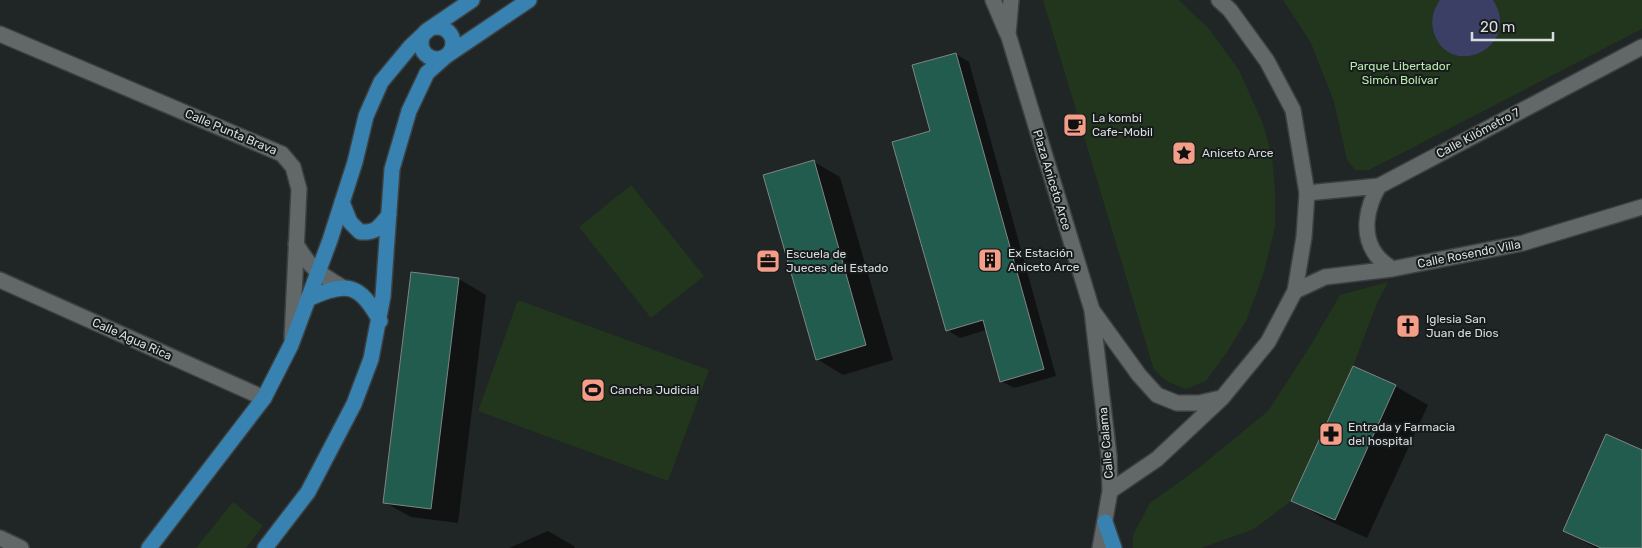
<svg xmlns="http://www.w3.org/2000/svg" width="1642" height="548" font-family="Rubik,sans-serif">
<rect width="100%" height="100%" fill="#202525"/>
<!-- green -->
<path fill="#21361c" d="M1043 0H1179L1209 29 1239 70 1263 124 1272 157 1275 189V227L1264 272 1247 319 1227 352 1206 381 1186 389 1168 382 1154 370Z
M1283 0H1642V29L1369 170H1355L1347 160 1334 102 1311 43Z
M631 185 704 276 651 318 579 227Z
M1388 282 1378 301 1353 366 1291 501 1254 529 1201 548H1133V535L1150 503 1196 470 1268 411 1309 348 1340 295Z
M518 300 709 370 668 481 478 411Z
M233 502 263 526 246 548H196Z"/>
<!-- water -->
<path fill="#3b3f65" d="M1440 0H1493C1523 47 1450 81 1434 33 1430 21 1433 10 1440 0Z"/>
<!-- shadow -->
<path fill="#0007" d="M956 54 969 62 1056 376 1014 388 1001 381 986 330 960 338 947 330 932 131Z
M814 162 840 177 893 360 843 375 817 359Z
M412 274 459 279 486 295 458 523 411 517 384 502Z
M1395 386 1428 405 1367 538 1325 519 1293 500Z
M1642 452V548H1595L1565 531Z
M548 531 574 546 575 548H509Z"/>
<!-- building -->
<path fill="#215c4e" stroke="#808583" d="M956 53 1044 369 1000 382 983 320 946 331 892 142 930 131 912 65Z
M814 160 866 345 816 360 763 175Z
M411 272 459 278 431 509 383 503Z
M1353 366 1396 385 1335 520 1291 501Z
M1606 434 1642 450V548H1601L1563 531Z"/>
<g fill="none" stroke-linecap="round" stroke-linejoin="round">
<!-- minor casing -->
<g stroke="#3c4041" stroke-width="18">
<path id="minor" d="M0 34 282 154 293 167 299 189 292 338
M1379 186C1367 206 1360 235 1377 256 1381 261 1387 265 1392 269
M1307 193 1379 186 1642 47
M296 244C311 269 317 272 342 287
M0 280 264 398
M1295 291 1325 277 1392 269 1523 243 1642 207
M0 538 21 548"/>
</g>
<!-- secondary casing -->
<g stroke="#3c4041" stroke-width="18">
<path id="secondary" d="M993 0 1007 33
M1011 0 1008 34 1092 310 1139 375 1157 395 1177 403H1199L1221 398
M1092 311 1109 456 1110 491 1100 548
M1110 491 1157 459 1222 398 1268 342 1295 291 1304 237 1307 193 1293 110 1267 61 1230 10 1219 0"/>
</g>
<!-- primary casing -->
<g stroke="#3c4041" stroke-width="18">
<path id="primary" d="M421 43a16 16 0 1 1 32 0a16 16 0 1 1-32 0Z
M342 202 350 222 360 232C377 233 379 227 389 215
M308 299C346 281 360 283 380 321
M1105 522 1114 548
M149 548 264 398 291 345 330 240 355 162 366 116 381 82 410 47 428 30 472 0
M265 548 308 492 354 404 371 359 383 296 392 169 409 111 427 73 446 56 529 0"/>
</g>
<!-- minor -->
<use href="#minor" stroke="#626768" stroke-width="15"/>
<!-- secondary -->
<use href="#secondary" stroke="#626768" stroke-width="15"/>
<!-- primary -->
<use href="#primary" stroke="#3782b1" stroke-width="15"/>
</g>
<!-- icons -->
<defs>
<g id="cafe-square" transform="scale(1.25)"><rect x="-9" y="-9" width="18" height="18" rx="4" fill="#f49e88" stroke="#171b1c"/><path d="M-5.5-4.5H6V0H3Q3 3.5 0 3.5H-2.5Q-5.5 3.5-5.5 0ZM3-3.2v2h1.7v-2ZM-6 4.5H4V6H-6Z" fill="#111"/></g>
<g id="sight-square" transform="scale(1.25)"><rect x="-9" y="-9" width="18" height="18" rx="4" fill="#f49e88" stroke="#171b1c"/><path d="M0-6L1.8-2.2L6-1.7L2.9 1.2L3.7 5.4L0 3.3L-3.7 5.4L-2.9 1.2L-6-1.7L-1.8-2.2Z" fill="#111"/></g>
<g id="building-square" transform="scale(1.25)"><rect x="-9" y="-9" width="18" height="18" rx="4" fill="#f49e88" stroke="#171b1c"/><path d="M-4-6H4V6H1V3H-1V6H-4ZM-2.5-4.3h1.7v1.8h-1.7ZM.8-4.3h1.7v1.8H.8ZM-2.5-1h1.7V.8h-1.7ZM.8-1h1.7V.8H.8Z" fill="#111"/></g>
<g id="office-square" transform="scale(1.25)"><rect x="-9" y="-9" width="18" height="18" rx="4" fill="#f49e88" stroke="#171b1c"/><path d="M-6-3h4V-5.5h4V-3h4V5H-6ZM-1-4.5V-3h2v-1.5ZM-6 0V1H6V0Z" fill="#111"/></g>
<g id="church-square" transform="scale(1.25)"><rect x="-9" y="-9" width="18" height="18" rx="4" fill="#f49e88" stroke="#171b1c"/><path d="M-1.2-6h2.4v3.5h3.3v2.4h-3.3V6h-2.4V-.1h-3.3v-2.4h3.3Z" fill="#111"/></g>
<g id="stadium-square" transform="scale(1.25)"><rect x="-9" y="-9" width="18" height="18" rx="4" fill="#f49e88" stroke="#171b1c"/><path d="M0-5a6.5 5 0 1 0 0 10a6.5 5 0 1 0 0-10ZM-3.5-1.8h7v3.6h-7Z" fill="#111"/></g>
<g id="pharmacy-square" transform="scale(1.25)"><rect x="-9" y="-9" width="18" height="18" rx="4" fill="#f49e88" stroke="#171b1c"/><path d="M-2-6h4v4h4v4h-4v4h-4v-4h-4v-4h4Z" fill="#111"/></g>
</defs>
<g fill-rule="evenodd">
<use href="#cafe-square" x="1075" y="125"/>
<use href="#sight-square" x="1184" y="153"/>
<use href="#building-square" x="990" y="260"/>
<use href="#office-square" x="768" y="261"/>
<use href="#church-square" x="1408" y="326"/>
<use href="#stadium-square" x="593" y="390"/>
<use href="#pharmacy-square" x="1331" y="434"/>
</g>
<g text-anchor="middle" stroke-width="4" stroke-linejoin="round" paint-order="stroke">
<!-- park labels -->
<g font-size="12" fill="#b8e9ac" stroke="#171b1c">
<text x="1400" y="70">Parque Libertador<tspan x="1400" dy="14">Simón Bolívar</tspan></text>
</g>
<!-- poi labels -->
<g font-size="12" fill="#daddde" stroke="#171b1c" text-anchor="start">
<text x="1092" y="122">La kombi<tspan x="1092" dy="14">Cafe-Mobil</tspan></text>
<text x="1202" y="157">Aniceto Arce</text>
<text x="1008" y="257">Ex Estación<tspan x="1008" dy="14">Aniceto Arce</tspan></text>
<text x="786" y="258">Escuela de<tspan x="786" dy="14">Jueces del Estado</tspan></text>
<text x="1426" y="323">Iglesia San<tspan x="1426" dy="14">Juan de Dios</tspan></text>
<text x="610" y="394">Cancha Judicial</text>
<text x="1348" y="431">Entrada y Farmacia<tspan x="1348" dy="14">del hospital</tspan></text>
</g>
<!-- street labels -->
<g font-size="12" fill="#daddde" stroke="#171b1c">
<text transform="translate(231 132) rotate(23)" y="4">Calle Punta Brava</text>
<text transform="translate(1478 133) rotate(-28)" y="4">Calle Kilómetro 7</text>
<text transform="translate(1052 180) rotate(73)" y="4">Plaza Aniceto Arce</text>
<text transform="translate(1469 254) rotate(-11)" y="4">Calle Rosendo Villa</text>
<text transform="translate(132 339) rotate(24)" y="4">Calle Agua Rica</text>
<text transform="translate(1106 443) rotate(-95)" y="4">Calle Calama</text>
</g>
</g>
<!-- scale -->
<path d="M1472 32v8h81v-8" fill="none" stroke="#daddde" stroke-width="2.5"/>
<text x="1480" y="32" font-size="15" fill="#daddde" stroke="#171b1c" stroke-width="4" paint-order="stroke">20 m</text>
</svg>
